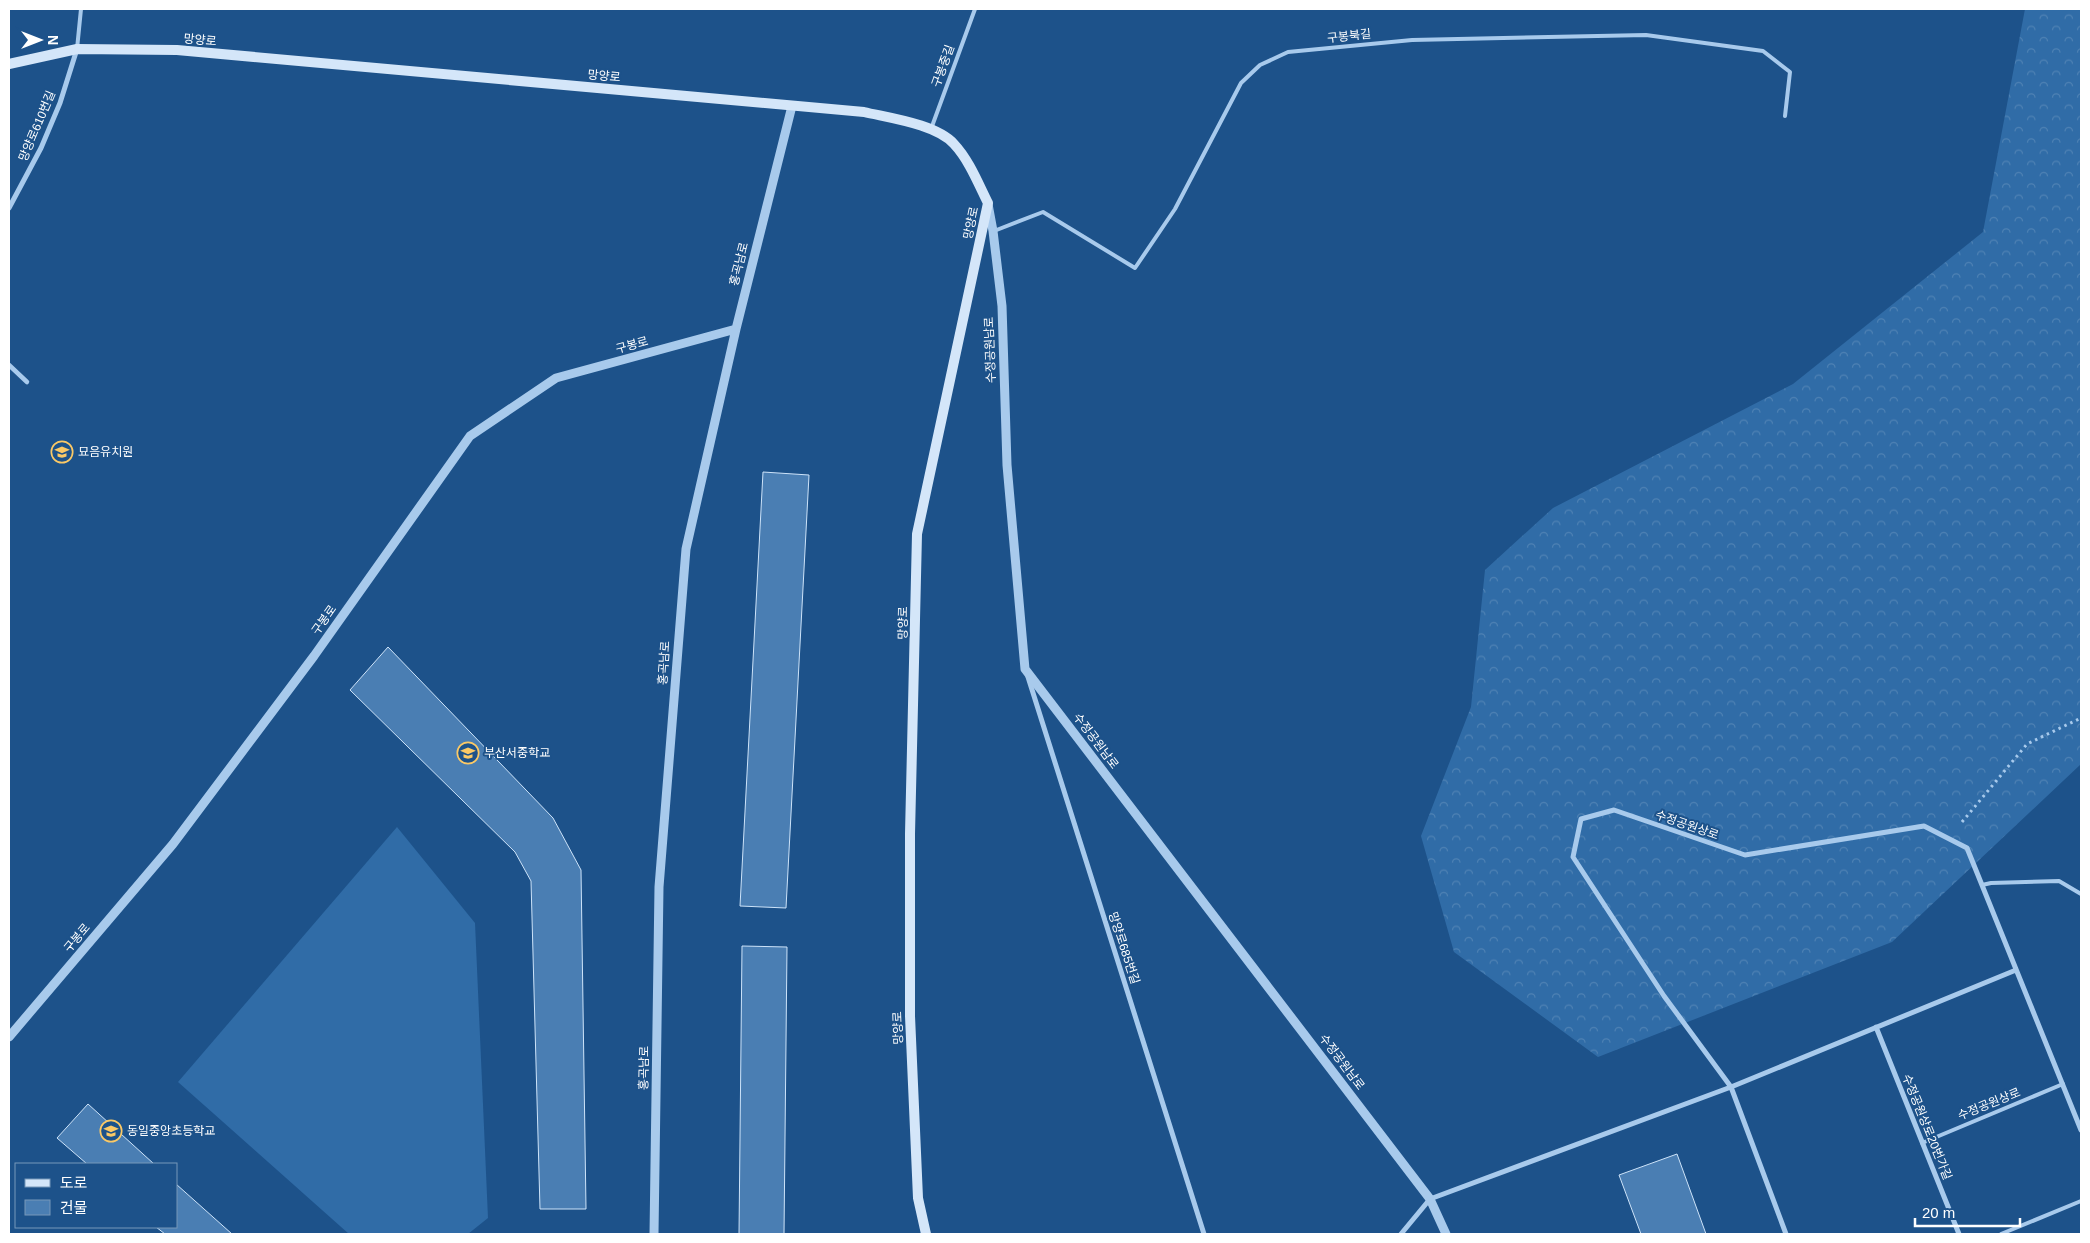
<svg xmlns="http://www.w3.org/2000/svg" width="2090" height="1243" font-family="Helvetica,'Noto Sans KR',sans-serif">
<defs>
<pattern id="forest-crowns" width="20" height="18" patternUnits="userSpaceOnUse" patternTransform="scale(1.25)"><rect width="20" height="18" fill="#306ca7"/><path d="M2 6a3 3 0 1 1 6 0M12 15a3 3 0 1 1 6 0" fill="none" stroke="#4f82b4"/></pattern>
</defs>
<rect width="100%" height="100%" fill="#1d528a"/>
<!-- grass -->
<path fill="#306ca7" d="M397 827 475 923 488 1218 468 1234H349L178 1082Z"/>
<!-- forest -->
<path fill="url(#forest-crowns)" d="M2025 9H2081V764L1892 942 1598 1057 1454 952 1421 836 1471 707 1485 570 1553 508 1793 384 1983 232Z"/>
<!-- building -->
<path fill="#4a7eb3" stroke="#cde3f9" d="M763 472 809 475 786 908 740 906Z
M388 647 553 818 581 870 586 1209H540L531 881 515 852 350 690Z
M742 946 787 947 784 1234H739Z
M88 1104 154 1164H87L57 1138Z
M1677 1154 1706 1234H1641L1619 1175Z
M176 1184 232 1234H165L156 1227H176Z"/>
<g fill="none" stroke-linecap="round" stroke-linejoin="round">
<!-- path -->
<path stroke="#a8caec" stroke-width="3" stroke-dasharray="2.5 4" stroke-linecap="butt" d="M1962 822 2027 744 2081 718"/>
<!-- service -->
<path stroke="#a8caec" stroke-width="4" d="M77 49 81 9
M931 129 975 9
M994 231 1043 212 1135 268 1175 209 1241 83 1260 65 1288 52 1412 40 1646 35 1763 51 1790 72 1785 116
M1982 885 1991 883 2059 881 2081 894
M1922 1143 2063 1084
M2001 1234 2081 1201"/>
<!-- pedestrian -->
<path stroke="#a8caec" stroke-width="4.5" d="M9 365 27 382"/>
<!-- minor -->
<path stroke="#a8caec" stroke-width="5" d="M9 208 41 148 60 103 77 49
M1028 677 1204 1234
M1876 1027 1959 1234
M1401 1234 1430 1199 1731 1087 2016 970
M1786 1234 1731 1087 1664 996 1573 857 1581 819 1614 810 1745 855 1924 826 1967 848 2081 1130"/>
<!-- tertiary -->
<path stroke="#a8caec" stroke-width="9" d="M988 204 993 231 1002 306 1007 465 1025 669 1430 1199 1446 1234
M9 1037 173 844 314 656 470 436 556 378 736 329
M654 1234 659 887 686 549 736 329 792 106"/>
<!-- secondary -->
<path stroke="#d4e6f9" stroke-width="10" d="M9 64 77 49 177 50 864 112C889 118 936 124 954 144 969 160 978 183 988 203L917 534 910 834V1016L918 1198 926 1234"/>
</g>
<!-- icons -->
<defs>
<g id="school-ring" transform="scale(1.125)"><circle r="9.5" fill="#1d528a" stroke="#fbc966" stroke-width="1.5"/><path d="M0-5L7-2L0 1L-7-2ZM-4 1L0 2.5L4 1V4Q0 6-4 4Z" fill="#fbc966"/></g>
</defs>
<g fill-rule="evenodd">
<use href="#school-ring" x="62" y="452"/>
<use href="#school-ring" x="468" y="753"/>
<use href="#school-ring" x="111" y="1131"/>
</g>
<g text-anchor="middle" stroke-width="4" stroke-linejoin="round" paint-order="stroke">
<!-- street labels -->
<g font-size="12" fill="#fff" stroke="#1d528a">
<text transform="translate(1349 36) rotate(-6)" y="4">구봉북길</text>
<text transform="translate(200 40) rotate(5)" y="4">망양로</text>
<text transform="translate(943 66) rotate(-70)" y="4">구봉중길</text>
<text transform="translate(604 76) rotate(5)" y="4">망양로</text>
<text transform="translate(37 126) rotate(-67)" y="4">망양로610번길</text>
<text transform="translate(971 223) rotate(-78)" y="4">망양로</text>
<text transform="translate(739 264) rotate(-76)" y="4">홍곡남로</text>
<text transform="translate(632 345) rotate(-15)" y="4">구봉로</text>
<text transform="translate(990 350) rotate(-92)" y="4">수정공원남로</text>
<text transform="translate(324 620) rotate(-55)" y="4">구봉로</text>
<text transform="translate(903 623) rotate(-89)" y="4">망양로</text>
<text transform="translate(664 663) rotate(-86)" y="4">홍곡남로</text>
<text transform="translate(1096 741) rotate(53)" y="4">수정공원남로</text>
<text transform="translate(1687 825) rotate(19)" y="4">수정공원상로</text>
<text transform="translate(77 938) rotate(-50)" y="4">구봉로</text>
<text transform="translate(1124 948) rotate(72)" y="4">망양로685번길</text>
<text transform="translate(898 1028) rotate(-92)" y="4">망양로</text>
<text transform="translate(1342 1062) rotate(53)" y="4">수정공원남로</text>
<text transform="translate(644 1068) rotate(-89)" y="4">홍곡남로</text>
<text transform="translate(1989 1104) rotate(-22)" y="4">수정공원상로</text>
<text transform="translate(1927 1127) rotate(68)" y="4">수정공원상로20번가길</text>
</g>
<!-- poi labels -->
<g font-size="12" fill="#fff" stroke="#1d528a" text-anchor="start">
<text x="78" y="456">묘음유치원</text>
<text x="484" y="757">부산서중학교</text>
<text x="127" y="1135">동일중앙초등학교</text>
</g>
</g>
<!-- border -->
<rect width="2090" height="1243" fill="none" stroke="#ffffff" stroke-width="20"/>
<!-- legend -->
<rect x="15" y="1163" width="162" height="65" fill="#1d528a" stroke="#7797b9"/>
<rect x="25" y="1179" width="25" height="8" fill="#d4e6f9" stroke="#7797b9"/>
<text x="60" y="1188" font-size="15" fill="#ffffff">도로</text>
<rect x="25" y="1200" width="25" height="15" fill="#4a7eb3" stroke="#7797b9"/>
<text x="60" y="1213" font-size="15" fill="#ffffff">건물</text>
<!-- north arrow -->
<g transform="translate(40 40) rotate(90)" stroke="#1d528a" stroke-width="4" paint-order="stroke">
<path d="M0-4L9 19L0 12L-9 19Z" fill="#ffffff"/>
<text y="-8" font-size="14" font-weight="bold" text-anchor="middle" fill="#ffffff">N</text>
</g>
<!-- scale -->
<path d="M1915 1218v8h105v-8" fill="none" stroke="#ffffff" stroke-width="2.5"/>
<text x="1922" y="1218" font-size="15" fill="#ffffff" stroke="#1d528a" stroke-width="4" paint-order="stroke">20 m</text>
</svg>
